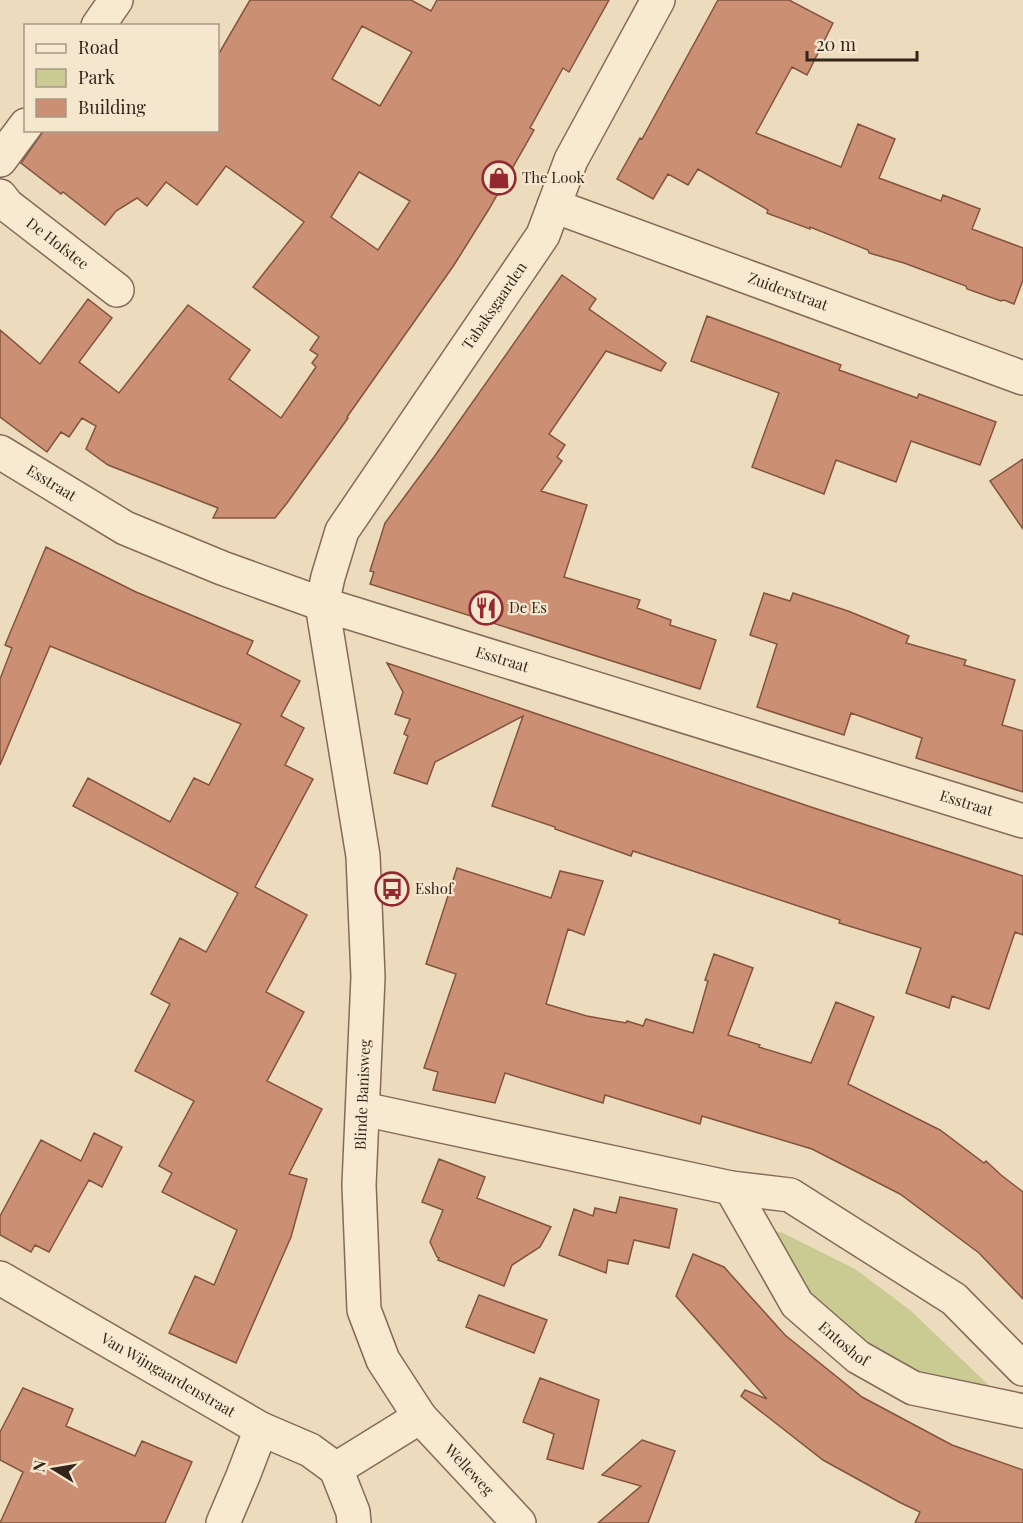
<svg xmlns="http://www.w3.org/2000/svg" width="1023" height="1523" font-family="'Playfair Display',serif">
<rect width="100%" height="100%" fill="#eddbbe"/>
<!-- green -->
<path fill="#c9cb93" d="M756 1227 783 1233 855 1269 910 1310 999 1395 919 1377 832 1323Z"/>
<!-- building -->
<path fill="#cb9074" stroke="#84533d" stroke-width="1.5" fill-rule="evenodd" d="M250 0H411L431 11 437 0H609L569 72 563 68 530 128 534 130 489 209 454 265 347 417 348 418 287 503 275 518H213L218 508 108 465 86 449 96 426 82 418 69 437 61 432 47 452 0 417V330L40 364 88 299 112 318 79 362 119 393 188 305 250 350 229 379 281 418 316 367 312 363 318 355 310 350 319 337 253 287 304 222 226 166 197 205 166 182 147 206 137 198 116 211 105 225 63 192 61 194 21 163 44 130H218V55ZM362 26 412 52 380 106 332 79ZM359 172 410 201 378 250 331 217Z
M718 0H789L833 23 807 75 792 67 756 133 841 167 858 124 895 139 879 178 941 201 943 195 980 209 972 229 1023 248V280L1014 304 1004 300 1001 301 967 289 966 286 904 263 869 253 868 250 810 227V229L772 215 767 213 768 210 698 169 688 185 668 174 653 199 617 179 640 138 642 139Z
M562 275 596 299 589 309 666 363 661 371 606 351 549 434 565 445 557 457 562 461 541 491 587 505 564 577 640 600 637 608 671 620 670 625 716 640 700 689 370 584 374 572 370 571 385 523 434 457Z
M707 316 841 365 839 370 917 398 919 394 996 422 980 465 911 441 896 482 836 460 824 494 752 467 779 393 691 361Z
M1023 459V529L990 481Z
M46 547 136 592 253 641 247 654 300 681 281 716 304 728 285 765 313 779 255 887 307 915 266 992 304 1012 267 1081 322 1109 289 1174 307 1179 291 1237 236 1363 169 1333 195 1276 214 1285 237 1230 162 1192 172 1173 159 1166 194 1101 135 1071 170 1004 151 994 180 938 206 952 238 893 73 806 88 778 170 822 194 778 209 785 241 724 50 646 0 765V679L12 648 5 645Z
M764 593 790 601 793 593 848 611 909 636 906 643 966 660 964 665 1015 680 1002 725 1023 731V792L916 758 922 738 851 713 844 735 757 707 777 644 750 635Z
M387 663 814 808 1023 876V935L1015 932 989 1009 952 996 949 1008 906 993 921 948 839 923 840 920 633 851 631 856 555 829V827L492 806 523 716 435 762 427 784 394 773 408 736 404 734 410 719 395 714 403 692Z
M457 868 551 898 560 871 603 881 584 935 568 929 546 1004 587 1016 626 1023 627 1021 643 1026 646 1019 693 1033 708 981 705 980 714 954 753 968 728 1035 760 1045 759 1047 811 1063 836 1002 874 1017 848 1084 940 1130 984 1163 986 1161 1001 1175 1023 1192V1299L979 1253 900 1194 812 1149 702 1116 700 1124 605 1095 603 1103 505 1073 495 1103 433 1090 438 1072 424 1068 456 974 426 964Z
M94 1133 122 1147 102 1187 89 1180 49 1252 35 1245 31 1252 0 1235V1216L41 1140 81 1161Z
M439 1159 485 1177 477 1198 551 1227 540 1247 512 1265 504 1286 438 1260 439 1258 437 1257 430 1242 443 1210 422 1202Z
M620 1197 677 1209 669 1248 634 1240 628 1264 608 1260 606 1273 559 1255 574 1209 593 1216 595 1208 616 1213Z
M693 1254 724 1267 785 1335 862 1397 952 1445 1023 1470V1523H915L920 1512 899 1502 823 1460 741 1396 745 1390 767 1399 676 1296Z
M479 1295 547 1320 534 1353 466 1327Z
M540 1378 599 1400 583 1469 547 1459 554 1434 523 1422Z
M23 1388 73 1409 66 1426 135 1456 142 1441 192 1462 165 1523H0L23 1472 0 1460V1432Z
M642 1440 675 1451 648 1523H598L641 1486 602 1475Z"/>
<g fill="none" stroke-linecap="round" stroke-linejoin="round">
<!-- minor casing -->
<g stroke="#856b57" stroke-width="36">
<g id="minor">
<path d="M98 26 116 0"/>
<path d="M0 160 26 125"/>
<path id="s1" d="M0 196 7 205 117 290"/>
<path id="s2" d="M554 206 1023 378"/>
<path id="s3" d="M0 452 125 528 222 568 322 604 1023 821"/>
<path d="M363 1109 731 1188 790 1195 954 1299 1023 1369"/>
<path id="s4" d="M731 1188 797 1304 858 1357 913 1388 1023 1411"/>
<path id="s5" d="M0 1278 261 1429 310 1450 336 1469"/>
<path d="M223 1523 243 1476 261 1429"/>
<path d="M354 1523 353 1512 336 1469 420 1417"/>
<path id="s6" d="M519 1523 420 1417 383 1360 364 1310 359 1185 368 977 363 856 322 604 328 577 342 531 543 235 571 160 658 0"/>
</g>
</g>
<!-- minor -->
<use href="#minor" stroke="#f8e9d1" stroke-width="33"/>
</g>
<!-- icons -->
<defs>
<g id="shop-ring" transform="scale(1.725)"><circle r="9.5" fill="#f5e6ce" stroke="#932833" stroke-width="1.5"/><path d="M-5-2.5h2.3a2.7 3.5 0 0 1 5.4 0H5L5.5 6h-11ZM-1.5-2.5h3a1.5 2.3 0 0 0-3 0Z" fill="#932833"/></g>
<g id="restaurant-ring" transform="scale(1.725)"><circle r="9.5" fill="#f5e6ce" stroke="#932833" stroke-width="1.5"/><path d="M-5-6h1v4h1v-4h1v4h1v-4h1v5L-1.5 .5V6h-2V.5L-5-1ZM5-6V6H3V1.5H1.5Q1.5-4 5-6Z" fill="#932833"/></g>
<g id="bus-ring" transform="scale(1.725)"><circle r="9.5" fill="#f5e6ce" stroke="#932833" stroke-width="1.5"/><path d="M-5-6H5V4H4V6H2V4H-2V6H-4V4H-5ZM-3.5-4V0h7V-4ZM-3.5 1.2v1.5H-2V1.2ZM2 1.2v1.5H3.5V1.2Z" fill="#932833"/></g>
</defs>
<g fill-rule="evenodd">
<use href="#shop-ring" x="499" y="178"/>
<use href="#restaurant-ring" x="486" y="608"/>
<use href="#bus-ring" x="392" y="889"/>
</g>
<g text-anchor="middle" stroke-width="4.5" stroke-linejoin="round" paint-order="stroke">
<!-- poi labels -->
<g font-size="15" fill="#34251c" stroke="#f5e6ce" text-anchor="start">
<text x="522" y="183">The Look</text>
<text x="509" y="613">De Es</text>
<text x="415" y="894">Eshof</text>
</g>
<!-- street labels -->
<g font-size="15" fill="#34251c" stroke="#f5e6ce">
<text dy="5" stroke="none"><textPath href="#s1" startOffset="75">De Hofstee</textPath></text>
<text dy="5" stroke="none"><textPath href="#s2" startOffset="249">Zuiderstraat</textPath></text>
<text dy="5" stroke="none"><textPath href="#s6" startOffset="1324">Tabaksgaarden</textPath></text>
<text dy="5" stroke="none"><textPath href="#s3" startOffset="60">Esstraat</textPath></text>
<text dy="5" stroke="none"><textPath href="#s3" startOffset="546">Esstraat</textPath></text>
<text dy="5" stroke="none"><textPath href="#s3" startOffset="1032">Esstraat</textPath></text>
<text dy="5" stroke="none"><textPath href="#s6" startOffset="482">Blinde Banisweg</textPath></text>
<text dy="5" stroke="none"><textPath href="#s4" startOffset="195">Entoshof</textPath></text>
<text dy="5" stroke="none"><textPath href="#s5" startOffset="194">Van Wijngaardenstraat</textPath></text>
<text transform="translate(469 1470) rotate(47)" y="5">Welleweg</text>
</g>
</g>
<!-- legend -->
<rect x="24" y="24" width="195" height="108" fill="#f5e6ce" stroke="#a89987" stroke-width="1.5"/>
<rect x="36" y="44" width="30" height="9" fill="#f8e9d1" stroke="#a89987" stroke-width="1.5"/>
<text x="78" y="54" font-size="18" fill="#34251c">Road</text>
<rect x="36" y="69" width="30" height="18" fill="#c9cb93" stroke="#a89987" stroke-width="1.5"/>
<text x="78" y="84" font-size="18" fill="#34251c">Park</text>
<rect x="36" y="99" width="30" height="18" fill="#cb9074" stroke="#a89987" stroke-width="1.5"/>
<text x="78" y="114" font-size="18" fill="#34251c">Building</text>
<!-- north arrow -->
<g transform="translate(54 1469) rotate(281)" stroke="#f5e6ce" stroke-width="4.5" paint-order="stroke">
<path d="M0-4.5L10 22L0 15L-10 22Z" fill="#34251c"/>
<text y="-9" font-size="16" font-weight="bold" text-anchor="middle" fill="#34251c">N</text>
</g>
<!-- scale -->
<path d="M807 51v9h110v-9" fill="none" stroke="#34251c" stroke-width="3"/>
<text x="816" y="51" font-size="18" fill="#34251c" stroke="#f5e6ce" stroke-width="4.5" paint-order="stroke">20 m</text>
</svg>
